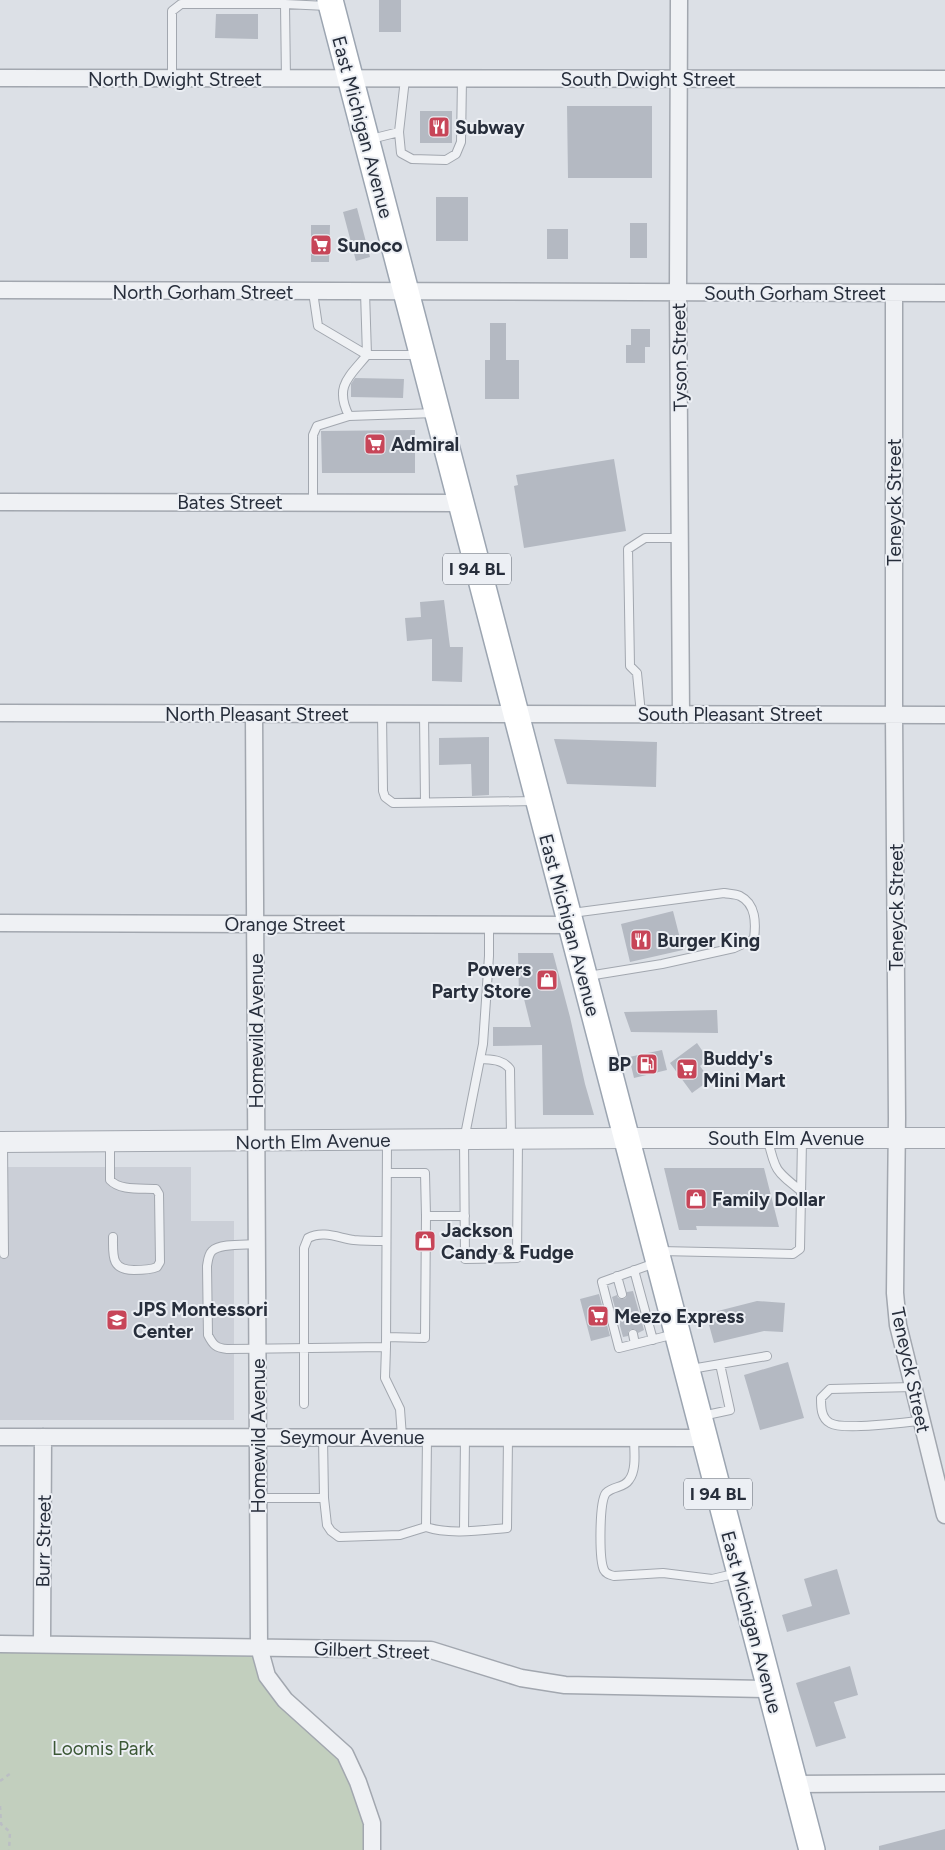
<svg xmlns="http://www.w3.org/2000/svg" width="945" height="1850" font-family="Figtree,sans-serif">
<rect width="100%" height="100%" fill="#dce0e6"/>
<!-- built -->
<path fill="#cbcfd7" d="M0 1167H191V1221H234V1420H0Z"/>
<!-- green -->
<path fill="#c2cfbe" d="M0 1645 259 1647 285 1700 358 1782 369 1850H0Z"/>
<!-- building -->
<path fill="#b4b9c2" d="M379 0H401V32H379Z
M216 14H258V39L215 38Z
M567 106H652V178H568Z
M420 111H452V143H420Z
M436 197H468V241H436Z
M357 208 370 257 356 261 343 212Z
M630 223H647V258H630Z
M311 225H330L329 262H311Z
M547 229H568V259H547Z
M490 323H506V360H519V399H485V360H490Z
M631 329H650V347H645V363H626V345H631Z
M355 378 404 379 403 398 351 397V384Z
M415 430V473H322L321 431Z
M614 459 626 531 524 548 514 486 518 485 516 475Z
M444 600 450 647H463L462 682 432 681V639L407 641 405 618 421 617 420 602Z
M489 737V795L472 796 471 764 439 765V738Z
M554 739 657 742 656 787 567 784Z
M673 911 683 950 630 962 621 924Z
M518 953H553L570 1017 585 1084 594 1115H543L542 1045 493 1046V1027H531L523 995H519Z
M717 1010 718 1033 631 1032 624 1012Z
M697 1043 708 1059 700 1066 710 1080 692 1093 670 1063Z
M662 1050 667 1070 634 1078 629 1057Z
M664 1168H764L779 1227 696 1226 697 1230H679Z
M633 1291 644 1330 638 1333 635 1329H631L628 1332V1336L623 1337 612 1297 617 1295 618 1298 623 1299 626 1298 627 1292Z
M599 1294 610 1336 591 1341 580 1299Z
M757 1301 785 1303 783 1332 764 1331 714 1343 706 1314Z
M788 1362 804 1418 760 1430 744 1375Z
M837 1569 850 1614 787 1632 782 1615 812 1606 804 1579Z
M850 1666 858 1695 834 1702 846 1738 816 1747 796 1683Z
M945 1829V1850H879V1846Z"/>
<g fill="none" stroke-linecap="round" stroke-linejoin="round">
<!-- service casing -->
<g stroke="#a2a7af" stroke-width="10">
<path id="service" d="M172 79V11L181 4H285
M405 79 399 132 401 153 412 159 446 160 456 154 461 142 462 79
M286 80 285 4 327 6
M371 139 399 132
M313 292 318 326 367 355H419
M365 292 367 355C349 377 334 386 349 416L435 413
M313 503V435L317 426 349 416
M382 714 383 791 385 797 393 803 536 801
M424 714 425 802
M641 714 637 673 630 666 628 549 645 538H680
M572 913 724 893C729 894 735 894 740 896 756 904 756 923 754 939L734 948 662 964 588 976
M489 925V956L483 1044 464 1140 465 1259 517 1258 518 1139
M480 1059C492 1060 502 1059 510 1069L511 1137
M768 1140C775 1171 776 1171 801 1191
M110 1142V1180C120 1191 141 1188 156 1189L159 1194 160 1262 157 1267C150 1270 143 1270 134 1270 111 1270 113 1256 113 1237
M3 1144 4 1254
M387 1173H425L426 1216H465
M256 1244C246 1245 220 1243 212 1251 208 1255 208 1261 207 1266L208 1335C213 1345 216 1348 227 1349L386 1347 387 1140
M660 1251 793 1254 800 1249 802 1140
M655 1263 602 1282 619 1348 675 1334
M634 1270 653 1340
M617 1276 622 1294
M633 1334 635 1344
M386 1337 425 1338 426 1216
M386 1347 385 1378 400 1409 402 1437
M691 1369 767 1356
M913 1387 830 1389 821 1398C821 1407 821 1418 830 1423 843 1431 903 1422 921 1421
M304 1404V1248L308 1238C323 1230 339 1238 354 1240 365 1241 376 1241 386 1241
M702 1416 730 1410 720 1364
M323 1437 324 1498 327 1525 331 1531 339 1537 400 1535 426 1527
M427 1437 426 1527C449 1535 483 1530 507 1528L508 1437
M634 1438C634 1450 637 1470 629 1480 624 1488 613 1486 606 1493 599 1502 599 1560 604 1570 606 1574 610 1575 614 1576L663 1573 712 1579 738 1573
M258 1498H324
M464 1530 465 1437"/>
</g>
<!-- minor casing -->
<g stroke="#a2a7af" stroke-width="19">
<path id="minor" d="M679 0 678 293 681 714
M0 78 945 79
M0 290 945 293
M894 293V715L897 1118 895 1293 898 1325 945 1515
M0 502 460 503
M0 713 945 715
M254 714 259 1647 267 1676 285 1700 345 1754 358 1782 372 1823V1850
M0 923 570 925
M0 1437 704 1438
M0 1644 431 1650 521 1678 565 1685 769 1689
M42 1644 43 1437
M794 1784 945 1783"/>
</g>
<!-- tertiary casing -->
<g stroke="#a2a7af" stroke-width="22">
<path id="tertiary" d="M0 1142 626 1138H945"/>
</g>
<!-- primary casing -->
<g stroke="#9ca5b1" stroke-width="28">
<path id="primary" d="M330 0 812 1850"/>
</g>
<!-- path -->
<path stroke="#bbbec4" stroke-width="2.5" stroke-dasharray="4 4" stroke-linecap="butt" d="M0 1781 11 1773
M0 1806 1 1824 10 1832 9 1850"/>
<!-- service -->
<use href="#service" stroke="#eff1f4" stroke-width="8"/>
<!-- minor -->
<use href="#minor" stroke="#eff1f4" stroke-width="16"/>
<!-- tertiary -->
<use href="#tertiary" stroke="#eff1f4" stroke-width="20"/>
<!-- primary -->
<use href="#primary" stroke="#fff" stroke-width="25"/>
</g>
<!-- icons -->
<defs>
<g id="restaurant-square" transform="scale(1.125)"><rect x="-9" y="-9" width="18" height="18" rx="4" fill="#c74558" stroke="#eceff4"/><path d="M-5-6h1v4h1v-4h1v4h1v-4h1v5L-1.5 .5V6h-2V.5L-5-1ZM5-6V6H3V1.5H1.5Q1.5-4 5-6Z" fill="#fff"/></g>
<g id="supermarket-square" transform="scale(1.125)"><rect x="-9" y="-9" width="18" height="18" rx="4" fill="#c74558" stroke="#eceff4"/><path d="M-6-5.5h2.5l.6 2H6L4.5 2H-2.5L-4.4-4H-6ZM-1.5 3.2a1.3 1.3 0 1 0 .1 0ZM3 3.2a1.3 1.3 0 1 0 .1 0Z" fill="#fff"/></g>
<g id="shop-square" transform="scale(1.125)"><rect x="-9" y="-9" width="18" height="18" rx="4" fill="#c74558" stroke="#eceff4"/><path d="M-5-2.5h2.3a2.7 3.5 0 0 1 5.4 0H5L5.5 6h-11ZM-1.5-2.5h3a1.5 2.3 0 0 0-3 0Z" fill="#fff"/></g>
<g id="fuel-square" transform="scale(1.125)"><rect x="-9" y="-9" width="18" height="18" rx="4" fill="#c74558" stroke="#eceff4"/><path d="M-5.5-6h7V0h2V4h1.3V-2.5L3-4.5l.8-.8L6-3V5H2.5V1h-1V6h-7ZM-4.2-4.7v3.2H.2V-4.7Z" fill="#fff"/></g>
<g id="school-square" transform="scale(1.125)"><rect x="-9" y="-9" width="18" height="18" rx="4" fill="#c74558" stroke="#eceff4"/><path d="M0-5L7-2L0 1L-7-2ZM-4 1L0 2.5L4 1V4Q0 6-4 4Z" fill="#fff"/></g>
</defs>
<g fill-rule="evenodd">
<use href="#restaurant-square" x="439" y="127"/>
<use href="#supermarket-square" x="321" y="245"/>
<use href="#supermarket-square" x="375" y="444"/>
<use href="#restaurant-square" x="641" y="940"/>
<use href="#shop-square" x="547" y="980"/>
<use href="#fuel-square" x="647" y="1064"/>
<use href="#supermarket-square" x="687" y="1069"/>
<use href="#shop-square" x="696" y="1199"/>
<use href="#shop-square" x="425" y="1241"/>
<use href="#supermarket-square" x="598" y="1316"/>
<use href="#school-square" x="117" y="1320"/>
</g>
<g text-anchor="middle" stroke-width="4" stroke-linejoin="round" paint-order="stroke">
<!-- shield labels -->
<g fill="#eceff4" stroke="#626872" stroke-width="1">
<rect x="443" y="553.5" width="68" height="31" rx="4"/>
<rect x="684" y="1478.5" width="68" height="31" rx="4"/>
</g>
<g font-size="18" font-weight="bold" fill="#272e3b">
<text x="477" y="575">I 94 BL</text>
<text x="718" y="1500">I 94 BL</text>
</g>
<!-- street labels -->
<g font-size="19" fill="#272e3b" stroke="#eceff4">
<text x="175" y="86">North Dwight Street</text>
<text x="648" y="86">South Dwight Street</text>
<text transform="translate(363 127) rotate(75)" y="7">East Michigan Avenue</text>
<text x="203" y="299">North Gorham Street</text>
<text x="795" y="300">South Gorham Street</text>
<text transform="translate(679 357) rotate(-91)" y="7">Tyson Street</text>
<text x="230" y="509">Bates Street</text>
<text transform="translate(894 502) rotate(-90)" y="7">Teneyck Street</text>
<text x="257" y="721">North Pleasant Street</text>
<text x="730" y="721">South Pleasant Street</text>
<text transform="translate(896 907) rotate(-90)" y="7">Teneyck Street</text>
<text x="285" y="931">Orange Street</text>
<text transform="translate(570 925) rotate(75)" y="7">East Michigan Avenue</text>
<text transform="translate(256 1031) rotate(-90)" y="7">Homewild Avenue</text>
<text x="786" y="1145">South Elm Avenue</text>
<text transform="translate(313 1141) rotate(-1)" y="7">North Elm Avenue</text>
<text transform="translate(911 1370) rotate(78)" y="7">Teneyck Street</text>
<text transform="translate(258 1436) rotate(-90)" y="7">Homewild Avenue</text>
<text x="352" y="1444">Seymour Avenue</text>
<text transform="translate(43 1541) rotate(-89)" y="7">Burr Street</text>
<text transform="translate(752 1622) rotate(75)" y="7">East Michigan Avenue</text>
<text transform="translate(372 1650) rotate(2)" y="7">Gilbert Street</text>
</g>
<!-- poi labels -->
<g font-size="19" font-weight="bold" fill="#272e3b" stroke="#eceff4" text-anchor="start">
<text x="455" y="134">Subway</text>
<text x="337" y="252">Sunoco</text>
<text x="391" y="451">Admiral</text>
<text x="657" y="947">Burger King</text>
<text x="531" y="976" text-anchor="end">Powers<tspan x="531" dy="22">Party Store</tspan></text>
<text x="703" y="1065">Buddy's<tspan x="703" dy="22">Mini Mart</tspan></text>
<text x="631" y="1071" text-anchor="end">BP</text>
<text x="712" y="1206">Family Dollar</text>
<text x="441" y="1237">Jackson<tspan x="441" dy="22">Candy &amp; Fudge</tspan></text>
<text x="133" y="1316">JPS Montessori<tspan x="133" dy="22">Center</tspan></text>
<text x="614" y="1323">Meezo Express</text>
</g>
<!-- park labels -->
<g font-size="19" fill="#3b5735" stroke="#eceff4">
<text x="103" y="1755">Loomis Park</text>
</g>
</g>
</svg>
